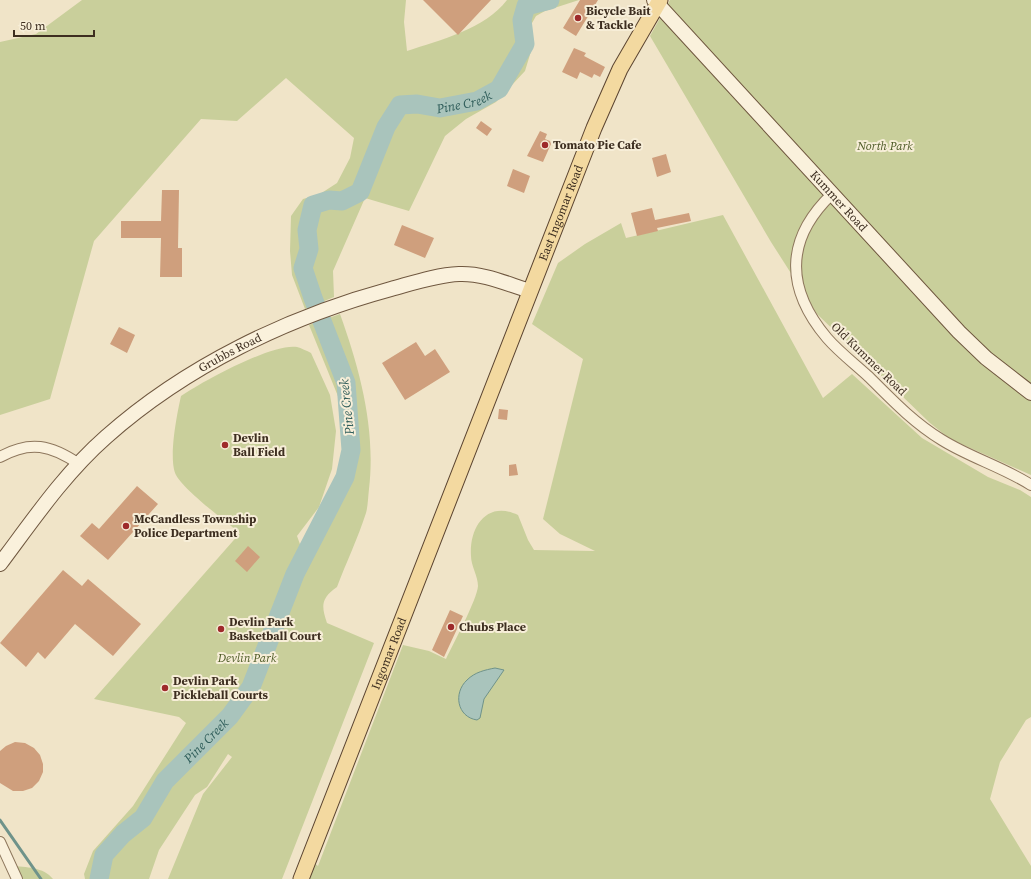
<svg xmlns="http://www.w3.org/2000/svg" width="1031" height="879" font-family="'Source Serif 4',serif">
<rect width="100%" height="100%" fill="#f0e4c8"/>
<!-- green -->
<path fill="#c9cf9b" d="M82 0H406L404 22 407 51C440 40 485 29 507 0H579L545 11 536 16 532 23V48L525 71 496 102 466 119 445 136 409 211 365 198 333 271 334 297 305 309 292 275 290 251 291 216 303 199 320 194 337 183 350 158 354 138 286 78 237 121 201 119 94 241 50 399 0 415V42L36 34Z
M670 0H1031V475L950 439 930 423 817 314 771 242 650 36Z
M723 215 823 398 852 374 922 438 988 477 1020 490 1031 497V717L1026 720 1000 762 990 799 1031 866V879H301L308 858 318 866 403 645 429 651 446 659C453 644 477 600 478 586 478 576 471 566 471 556 469 527 487 500 518 515L528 540 534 550 595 551 560 534 543 519 583 359 532 324 558 263 585 244 621 223 626 238Z
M340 314C360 370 376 429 369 489 368 497 368 506 366 513 358 538 346 563 337 587 321 598 321 606 327 623L374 643 282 879H168L203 794 232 757 228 754 207 787 195 795 159 850 149 879H85L84 874 93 851 133 806 186 723 179 717 94 699 240 533C226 522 183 489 176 475 168 459 177 414 181 396 202 382 272 343 297 347 301 348 307 351 311 353L330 395 336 431 332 469 319 507 297 536 301 547 336 498 350 453 344 411 309 325Z
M12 866C25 867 44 867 53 879H17Z"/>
<!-- water -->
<path fill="#a9c4bc" stroke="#6f938a" d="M495 668 504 670 484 699 480 718 477 720C457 717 453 693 467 680 475 672 485 670 495 668Z"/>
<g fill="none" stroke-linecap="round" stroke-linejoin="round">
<!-- stream -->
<path stroke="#6f938a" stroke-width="3" d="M0 820 41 879"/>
<!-- river -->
<path stroke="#a9c4bc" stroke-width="19" id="s1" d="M99 879 104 855 123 834 143 818 165 781 230 716 251 687 295 574 345 477 351 450 346 383 313 298 303 268 309 249 307 230 313 205 329 200 342 201 360 192 386 127 400 105 417 104 440 108 477 101 499 89 525 44 522 20 526 6 550 0"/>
</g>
<!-- building -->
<path fill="#cf9f7d" d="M423 0H491L458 35Z
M580 0H598L576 36 563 28Z
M574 48 586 53 584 56 605 67 600 77 594 74 592 78 580 72 577 79 562 72Z
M481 121 492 129 487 136 476 128Z
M540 131 547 134 545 139 550 141 551 144 543 162 527 156Z
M666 154 671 172 657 177 652 158Z
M513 169 530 176 524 193 507 186Z
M162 190H179L178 248H182V277H160L161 238H121V221H161Z
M652 208 655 220 689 213 691 221 657 228 658 231 637 236 631 213Z
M402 225 434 238 425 258 394 245Z
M119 327 135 335 127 353 110 344Z
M416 342 425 356 435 349 450 372 405 400 382 363Z
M499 409 508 410 507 420 498 419Z
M516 464 518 475 509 476V465Z
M137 486 158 504 108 560 80 536 92 523 99 529Z
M248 546 260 557 247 572 235 561Z
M63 570 82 586 88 579 141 624 113 656 75 624 45 659 38 652 26 667 0 643Z
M450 610 463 616 444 657 432 650Z
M15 742 25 743 34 748 40 755 43 764V772L39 781 32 788 23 791H13L0 783V751L6 746Z"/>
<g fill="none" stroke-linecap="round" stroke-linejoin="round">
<!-- street casing -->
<g stroke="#8d765c" stroke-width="12">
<path id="street" d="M832 194C785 239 785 288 827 338 839 352 855 364 869 377 892 400 914 423 942 440 971 458 1003 467 1031 485
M0 457C30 440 51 445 79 464
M0 842 17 879"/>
</g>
<!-- secondary casing -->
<g stroke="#6f573f" stroke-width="16">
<g id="secondary">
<path id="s2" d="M654 0 959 332 986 358 1031 393"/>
<path id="s3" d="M0 564C33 520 64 474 106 437 186 366 288 317 391 289 413 283 436 275 459 274 484 273 507 284 530 291"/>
</g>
</g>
<!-- primary casing -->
<g stroke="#5b4430" stroke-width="17">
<g id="primary">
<path id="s4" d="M301 879 594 128 620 69 660 0"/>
</g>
</g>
<!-- street -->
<use href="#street" stroke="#faf1dc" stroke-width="10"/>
<!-- secondary -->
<use href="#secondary" stroke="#faf1dc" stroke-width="14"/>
<!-- primary -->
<use href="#primary" stroke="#f3d9a0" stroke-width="15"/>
</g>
<!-- markers -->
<g fill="#9e2a2b" stroke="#f7eed8" stroke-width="1.5">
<circle cx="578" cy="18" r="4"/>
<circle cx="545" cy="145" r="4"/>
<circle cx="225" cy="445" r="4"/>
<circle cx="126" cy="526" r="4"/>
<circle cx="451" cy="627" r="4"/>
<circle cx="221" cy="629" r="4"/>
<circle cx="165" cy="688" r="4"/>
</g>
<g text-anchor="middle" stroke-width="4" stroke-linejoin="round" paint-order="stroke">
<!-- poi labels -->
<g font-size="12" font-weight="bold" fill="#3d2e20" stroke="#f7eed8" text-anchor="start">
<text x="586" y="15">Bicycle Bait<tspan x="586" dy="14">&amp; Tackle</tspan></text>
<text x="553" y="149">Tomato Pie Cafe</text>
<text x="233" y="442">Devlin<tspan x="233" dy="14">Ball Field</tspan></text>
<text x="134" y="523">McCandless Township<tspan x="134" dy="14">Police Department</tspan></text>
<text x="229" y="626">Devlin Park<tspan x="229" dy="14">Basketball Court</tspan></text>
<text x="459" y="631">Chubs Place</text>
<text x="173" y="685">Devlin Park<tspan x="173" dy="14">Pickleball Courts</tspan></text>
</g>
<!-- park labels -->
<g font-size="12" font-style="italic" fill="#4d5a26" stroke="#f7eed8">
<text x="885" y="150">North Park</text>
<text x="247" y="662">Devlin Park</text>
</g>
<!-- street labels -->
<g font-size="12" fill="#3d2e20" stroke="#f7eed8">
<text dy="4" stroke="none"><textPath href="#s2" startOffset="273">Kummer Road</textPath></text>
<text dy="4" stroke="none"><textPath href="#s4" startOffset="715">East Ingomar Road</textPath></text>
<text dy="4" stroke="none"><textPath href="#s3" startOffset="316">Grubbs Road</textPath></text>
<text transform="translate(869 359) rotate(44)" y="4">Old Kummer Road</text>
<text dy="4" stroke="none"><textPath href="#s4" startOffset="242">Ingomar Road</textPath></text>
</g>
<!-- water labels -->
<g font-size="13" font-style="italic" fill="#2f5d5a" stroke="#f7eed8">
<text dy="5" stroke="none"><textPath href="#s1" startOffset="973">Pine Creek</textPath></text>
<text transform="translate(346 407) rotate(-96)" y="5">Pine Creek</text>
<text dy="5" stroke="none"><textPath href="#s1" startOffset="179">Pine Creek</textPath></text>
</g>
</g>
<!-- scale -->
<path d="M14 30v6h80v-6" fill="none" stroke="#3d2e20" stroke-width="2"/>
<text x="20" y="30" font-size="12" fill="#3d2e20" stroke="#f7eed8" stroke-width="3" paint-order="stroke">50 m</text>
</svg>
